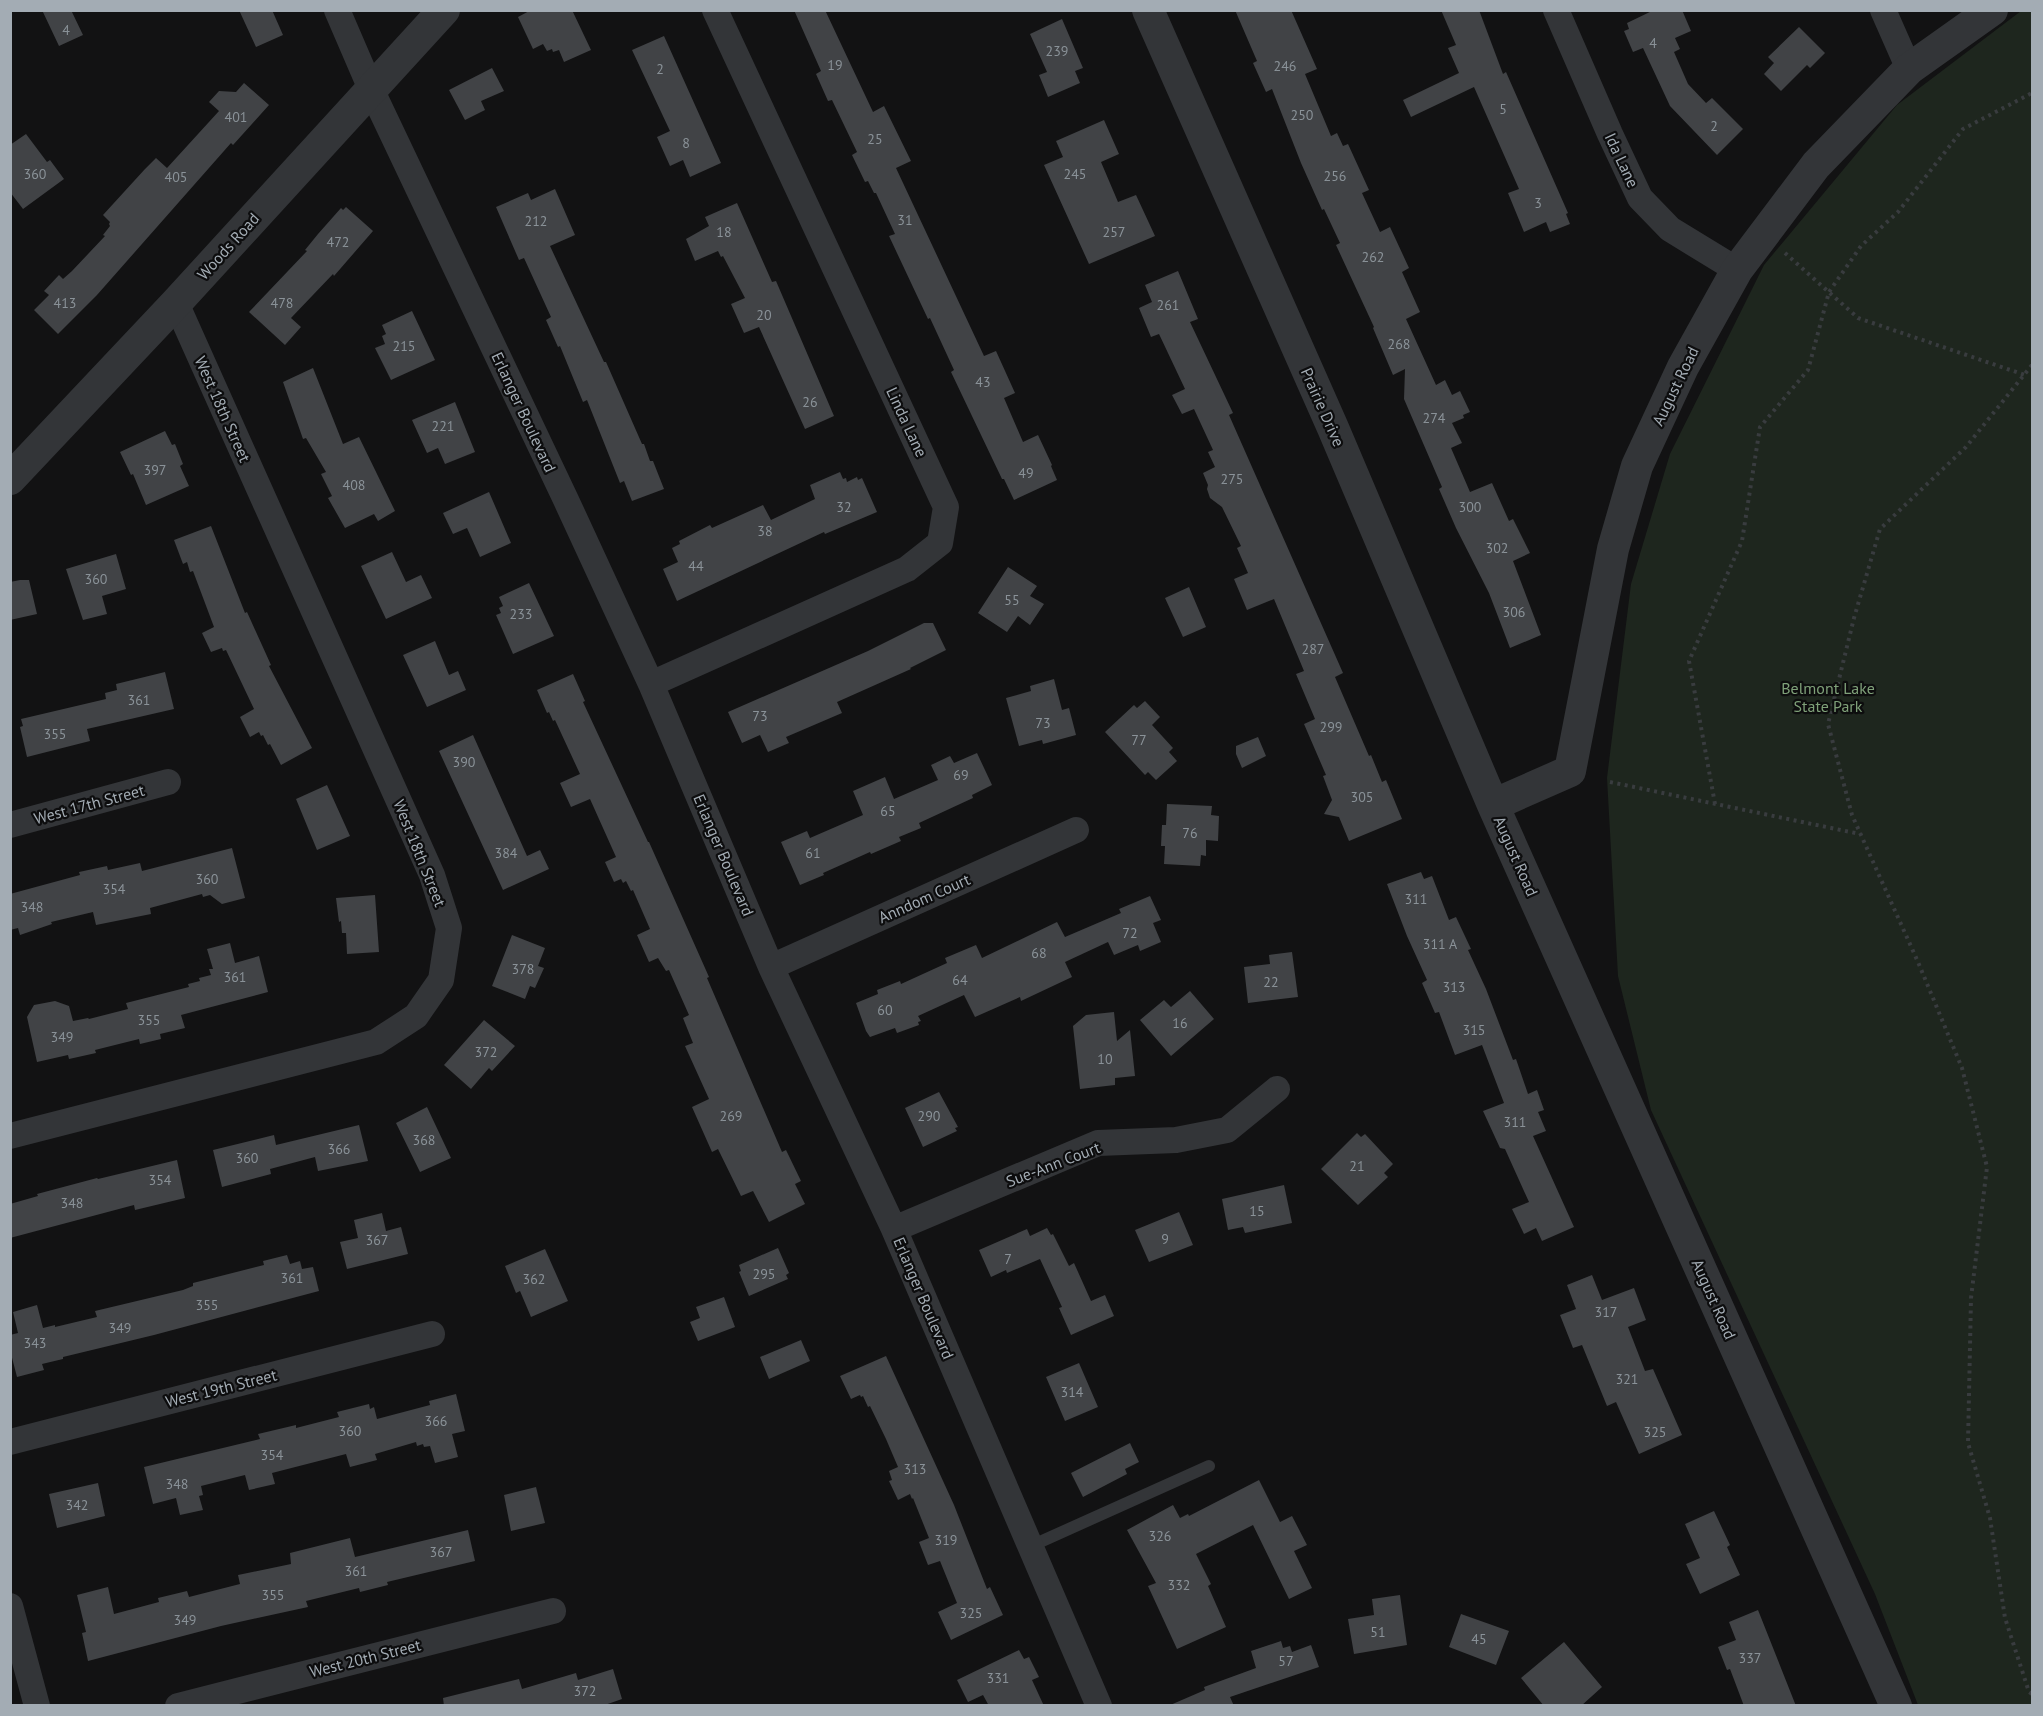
<svg xmlns="http://www.w3.org/2000/svg" width="2043" height="1716" font-family="'PT Sans',sans-serif">
<rect width="100%" height="100%" fill="#121213"/>
<!-- green -->
<path fill="#1e261e" d="M2021 11H2032V1705H1918L1875 1594 1651 1110 1618 976 1607 778 1631 584 1670 454 1764 265 1897 105Z"/>
<!-- building -->
<path fill="#414346" d="M42 10H71L83 35 59 46Z
M239 10H272L283 35 256 47Z
M531 10H572L591 50 564 62 559 50 553 52 552 49 547 51 543 44 533 49 518 17Z
M794 10H825L873 112 884 106 911 161 896 168 984 356 996 351 1015 393 1004 398 1023 442 1038 435 1052 465 1051 466 1057 480 1014 500 1004 479H1002L951 372 954 370 930 318 928 319 889 236 895 234 876 193H874L868 181 865 182 852 155 857 152 832 100 828 101 816 74 821 71Z
M1235 10H1291L1317 69 1305 74 1331 136 1337 133 1343 146 1348 144 1369 190 1362 193 1380 232 1390 227 1409 268 1402 272 1420 312 1406 319 1436 385 1445 380 1452 395 1460 391 1470 412 1463 415 1464 418 1452 423 1462 443 1451 448 1470 492 1492 483 1509 521 1513 519 1530 553 1513 561 1541 635 1510 648 1489 593 1456 528 1439 489 1442 487 1404 399 1405 369 1393 375 1373 328 1374 327 1336 245 1340 243 1324 209 1322 210 1301 163 1272 89 1266 92 1253 63 1257 61Z
M1441 10H1479L1503 74 1506 72 1568 213 1566 214 1570 224 1550 232 1546 222 1524 232 1508 193 1519 189 1474 87 1411 117 1403 100 1459 73 1448 48 1456 45Z
M1654 10H1682L1691 31 1675 38 1680 49 1674 52 1688 84 1706 103 1712 98 1743 129 1717 155 1670 106 1643 48 1633 52 1624 31 1629 29 1627 23Z
M1062 19 1083 68 1075 71 1080 83 1048 97 1039 75 1047 72 1030 34Z
M1799 27 1825 53 1810 68 1807 65 1781 91 1764 74 1774 63 1768 57Z
M664 36 721 163 690 177 683 160 670 166 657 137 670 131 632 50Z
M492 68 504 91 481 101 485 110 465 120 449 90Z
M244 83 269 105 233 145 231 143 97 295 58 334 34 310 49 295 44 291 59 275 63 279 72 271 105 236 103 235 110 226 109 224 110 222 103 215 145 169 156 158 167 168 219 111 209 102 219 91 236 92Z
M1104 120 1119 154 1101 162 1118 202 1136 195 1155 236 1089 264 1044 165 1063 157 1056 141Z
M26 134 47 162 50 160 64 179 23 209 10 192V145Z
M555 189 575 235 550 246 604 362H606L642 444H644L650 461H653L664 489 632 501 624 481 620 483 587 400 583 402 560 346 558 347 546 320 551 317 524 258 519 260 496 207 528 193 531 200Z
M737 203 772 282 776 281 834 416 805 429 759 327 744 333 731 304 745 298 723 256 721 257 718 251 695 261 686 239 709 226 705 217Z
M346 207 373 231 334 276 333 274 291 318 301 327 285 345 249 312 307 251 305 250 318 234 341 208 343 210Z
M1178 271 1198 319 1190 322 1233 413 1229 415 1343 673 1335 677 1369 756 1371 755 1382 782 1386 780 1402 819 1349 841 1339 817 1324 814 1332 800 1323 776 1326 775 1304 724 1315 719 1296 674 1304 671 1274 599 1247 610 1234 579 1248 573 1237 548 1241 546 1222 507 1210 498 1207 489 1208 485 1203 473 1215 467 1208 452 1213 450 1194 409 1182 414 1172 395 1185 389 1159 334 1151 337 1139 308 1152 302 1145 285Z
M412 311 435 360 391 380 375 348 385 344 382 336 386 334 382 325Z
M313 368 343 444 359 437 395 511 378 521 374 514 345 528 328 498 332 496 321 474 326 472 306 438 303 439 283 382Z
M455 402 475 452 445 464 438 448 427 453 412 420Z
M165 431 172 445 175 444 183 464 180 466 189 486 146 505 133 474 131 475 120 452Z
M840 472 843 479 846 478 847 482 857 477 858 480 862 478 877 512 825 534 824 532 677 601 663 569 678 562 672 548 680 544 679 541 710 525 712 528 763 505 771 520 815 499 810 485Z
M489 492 511 543 480 557 467 528 453 534 443 513Z
M211 526 245 613 247 612 271 665 269 666 312 748 281 765 270 744 268 745 263 735 261 736 259 732 250 737 240 717 254 709 226 650 223 651 222 648 211 652 202 633 214 627 193 571 190 572 187 562 183 564 174 540Z
M392 552 406 582 421 575 432 598 386 619 361 566Z
M116 554 126 589 102 596 107 614 83 620 66 569Z
M1008 567 1037 586 1030 596 1044 604 1030 625 1018 616 1007 632 978 613Z
M20 580H29L37 614 10 620V582Z
M529 583 554 636 513 654 496 615 501 613 499 608 503 606 499 597Z
M1189 587 1206 627 1183 637 1165 598Z
M924 623H933L946 650 910 668 911 669 837 702 842 713 786 737 789 743 768 752 760 735 742 743 728 712 868 651Z
M435 641 449 675 458 671 466 690 427 707 403 655Z
M165 672 174 709 87 729 90 741 27 757 20 727 23 726 21 719 106 699 105 693 117 690 116 684Z
M573 674 585 701 583 702 648 842H649L709 977 707 978 782 1152 786 1150 801 1181 795 1184 805 1204 769 1222 753 1191 741 1196 718 1149 712 1152 692 1107 709 1099 685 1046 693 1043 683 1018 689 1015 669 970 666 971 658 958 649 962 637 935 650 929 633 890 631 891 626 881 623 883 621 879 614 882 605 862 616 857 590 799 571 807 560 783 580 774 555 720 553 721 549 712 547 713 537 690Z
M1054 679 1062 710 1069 708 1076 735 1043 744 1042 740 1019 746 1006 698 1031 691 1030 686Z
M1145 701 1160 717 1152 725 1173 748 1169 752 1177 761 1156 780 1148 772 1145 775 1105 732 1134 705 1137 708Z
M473 735 527 856 540 850 549 869 503 890 439 751Z
M1258 737 1266 756 1242 768 1236 754V746Z
M977 753 992 785 972 795 973 798 919 823 921 828 899 837 901 841 871 854 870 852 823 873 824 875 800 885 781 842 807 831 810 838 863 815 853 791 885 777 894 799 938 780 931 765 950 756 954 763Z
M327 785 350 836 317 850 296 799Z
M1167 804 1212 806 1211 815 1219 816 1218 841 1206 840V856L1201 855 1200 866 1164 864 1165 846H1161L1162 825H1166Z
M232 848 245 898 222 904 210 895 203 897 202 894 150 908 151 914 96 925 93 912 51 922 52 924 20 935 18 928 10 930V894L80 875 79 872 107 866 108 870 140 863 142 871Z
M1421 872 1424 879 1432 876 1449 920 1456 917 1471 949 1468 950 1486 989 1513 1060 1516 1059 1528 1094 1537 1090 1544 1110 1538 1112 1546 1131 1533 1136 1574 1227 1542 1241 1536 1228 1524 1234 1512 1209 1529 1202 1505 1149 1500 1148 1483 1111 1504 1103 1482 1045 1455 1055 1439 1012 1435 1013 1422 983 1427 980 1407 936 1387 884Z
M375 895 379 952 347 954 346 933H342L341 921 339 922 336 898Z
M1150 896 1161 920 1153 923 1161 942 1140 951 1138 945 1114 955 1108 942 1065 962 1072 977 1021 1001 1020 997 975 1017 964 995 918 1016 921 1021 918 1022 919 1025 897 1033 895 1028 870 1037 866 1031 856 1003 878 994 877 990 900 981 901 984 947 963 945 958 976 945 982 958 1057 922 1065 937 1121 913 1119 909Z
M512 935 545 948 538 966 544 968 535 988 530 986 525 999 492 986Z
M230 943 235 963 259 956 268 992 181 1015 185 1028 160 1034 161 1039 140 1044 139 1039 95 1050 96 1053 69 1059 68 1055 37 1062 27 1017 34 1005 55 1001 69 1006 73 1021 88 1018 89 1019 128 1009 126 1003 189 987 188 984 200 981 199 978 211 975 209 969H213L207 949Z
M1292 952 1298 997 1248 1003 1244 967 1270 964 1269 955Z
M1190 991 1214 1019 1171 1056 1140 1020 1164 1000 1171 1007Z
M1114 1012 1117 1041 1130 1030 1135 1076 1115 1078V1085L1080 1089 1073 1026 1086 1015Z
M484 1020 515 1046 492 1071 489 1068 471 1089 444 1065Z
M939 1092 958 1127 955 1128 957 1131 923 1147 905 1108Z
M427 1107 451 1158 420 1172 396 1123Z
M359 1125 368 1161 318 1171 315 1157 270 1169 271 1174 222 1187 213 1150 274 1135 276 1145Z
M1357 1133 1361 1137 1365 1134 1393 1164 1384 1173 1388 1177 1358 1205 1321 1169Z
M177 1160 185 1198 135 1210 134 1205 10 1238V1204L38 1196 37 1194 97 1178 98 1179Z
M1284 1185 1292 1223 1245 1233 1243 1227 1228 1230 1222 1199Z
M1179 1212 1193 1245 1149 1262 1135 1230Z
M382 1213 386 1231 401 1227 408 1254 347 1269 340 1242 358 1238 354 1220Z
M1047 1228 1051 1235 1053 1234 1069 1266 1074 1263 1091 1301 1105 1295 1114 1316 1071 1335 1059 1308 1062 1307 1040 1259 1007 1273 1006 1270 991 1277 979 1250 1027 1229 1030 1236Z
M778 1248 789 1273 786 1275 788 1279 749 1296 739 1272 741 1271 739 1265Z
M545 1249 568 1301 531 1317 520 1291 516 1293 505 1266Z
M287 1255 290 1264 300 1261 302 1269 313 1267 319 1291 154 1335 63 1357V1359L42 1364 44 1370 17 1377 10 1350V1335L18 1333 13 1312 37 1305 43 1328 55 1325V1327L97 1317 95 1311 183 1290 193 1286V1283L264 1265 263 1261Z
M1592 1275 1602 1300 1634 1288 1646 1320 1628 1327 1645 1371 1653 1369 1682 1435 1639 1454 1616 1402 1607 1406 1582 1345 1573 1348 1560 1315 1576 1309 1567 1285Z
M724 1297 735 1327 698 1341 690 1322 700 1318 696 1307Z
M801 1340 810 1361 769 1379 760 1357Z
M886 1356 954 1505 987 1589 990 1587 1003 1615 951 1640 938 1612 957 1603 940 1561 928 1565 919 1542 929 1538 913 1498 912 1499 910 1494 898 1500 889 1481 892 1480 889 1471 898 1467 886 1439 870 1406 868 1407 863 1396 861 1397 860 1395 851 1399 840 1376Z
M1079 1363 1098 1407 1065 1421 1046 1377Z
M456 1394 465 1431 452 1434 458 1457 435 1463 430 1446 424 1447 423 1444 417 1446 416 1442 375 1454 377 1460 350 1467 346 1454 272 1473 275 1484 249 1490 245 1475 201 1486 203 1495 199 1496 203 1510 180 1515 176 1498 153 1504 144 1467 260 1439 258 1434 296 1425V1428L339 1417 337 1412 369 1404 370 1409 374 1407 377 1419 430 1405 429 1401Z
M1130 1443 1139 1462 1125 1469 1127 1474 1083 1497 1071 1473Z
M1259 1480 1280 1522 1292 1516 1307 1545 1294 1551 1312 1588 1289 1599 1253 1525 1196 1554 1211 1584 1208 1586 1226 1627 1177 1649 1148 1586 1156 1583 1127 1530 1173 1505 1180 1518 1188 1514 1189 1516Z
M98 1483 105 1516 57 1528 49 1494Z
M536 1487 545 1523 511 1531 504 1495Z
M1714 1511 1730 1545 1727 1547 1740 1575 1700 1594 1686 1564 1700 1558 1685 1524Z
M468 1530 475 1561 387 1582 388 1585 360 1592 359 1588 306 1601 308 1607 221 1626 88 1661 82 1633 86 1632 77 1595 108 1587 114 1614 159 1602 158 1598 187 1591 189 1597 240 1584 238 1575 291 1564 290 1553 350 1538 355 1557Z
M1400 1595 1407 1645 1354 1654 1348 1619 1374 1615 1372 1599Z
M1758 1610 1796 1706H1744L1730 1669 1727 1670 1718 1647 1736 1640 1729 1622Z
M1461 1614 1509 1631 1496 1665 1449 1647Z
M1281 1641 1283 1648 1290 1646 1292 1652 1311 1645 1319 1667 1230 1697 1234 1706H1168L1205 1690 1204 1687 1256 1668 1251 1651Z
M1564 1642 1602 1687 1581 1706H1544L1521 1678Z
M1019 1650 1024 1659 1029 1657 1039 1677 1032 1680 1044 1706H989L983 1695 968 1702 957 1680Z
M613 1669 622 1699 602 1706H444L443 1698 519 1679 522 1689 576 1673 578 1680Z"/>
<g fill="none" stroke-linecap="round" stroke-linejoin="round">
<!-- path -->
<path stroke="#393c3f" stroke-width="4" stroke-dasharray="3 4.5" stroke-linecap="butt" d="M1785 253 1858 318 2025 375
M2032 365 1966 447 1880 529 1854 618 1828 724 1852 815 1918 962 1962 1068 1987 1167 1971 1298 1968 1443 1990 1518 2005 1618 2029 1692 2032 1694
M1610 782 1860 834
M1715 804 1689 661 1742 541 1760 427 1808 370 1829 292 1861 246 1898 212 1963 129 2032 93"/>
<!-- service -->
<path stroke="#333538" stroke-width="12" d="M1031 1546 1209 1466"/>
<!-- minor -->
<path stroke="#333538" stroke-width="26" d="M337 10 371 89 566 500 651 684 771 967 894 1229 1099 1706
M1556 10 1610 134 1640 198 1670 229 1737 270
M1883 10 1909 69
M651 684 907 569 940 543 946 507 715 10
M10 825 168 782
M771 967 1076 830
M10 1136 376 1042 416 1016 441 980 449 928 432 875 176 303
M894 1229 1098 1143 1176 1140 1227 1130 1277 1089
M10 1442 432 1334
M10 1606 37 1706
M178 1706 553 1611"/>
<!-- tertiary -->
<path stroke="#333538" stroke-width="32" d="M1148 10 1333 428 1493 805 1896 1706
M10 479 176 303 444 10
M1493 805 1570 771 1613 549 1637 466 1683 367 1737 270 1816 165 1909 69 1992 10"/>
</g>
<g text-anchor="middle" stroke-width="4.5" stroke-linejoin="round" paint-order="stroke">
<!-- number labels -->
<g font-size="14" fill="#8a9298">
<text x="66" y="35">4</text>
<text x="1653" y="48">4</text>
<text x="1057" y="56">239</text>
<text x="835" y="70">19</text>
<text x="1285" y="71">246</text>
<text x="660" y="74">2</text>
<text x="1503" y="114">5</text>
<text x="1302" y="120">250</text>
<text x="236" y="122">401</text>
<text x="1714" y="131">2</text>
<text x="875" y="144">25</text>
<text x="686" y="148">8</text>
<text x="35" y="179">360</text>
<text x="1075" y="179">245</text>
<text x="1335" y="181">256</text>
<text x="176" y="182">405</text>
<text x="1538" y="208">3</text>
<text x="905" y="225">31</text>
<text x="536" y="226">212</text>
<text x="724" y="237">18</text>
<text x="1114" y="237">257</text>
<text x="338" y="247">472</text>
<text x="1373" y="262">262</text>
<text x="65" y="308">413</text>
<text x="282" y="308">478</text>
<text x="1168" y="310">261</text>
<text x="764" y="320">20</text>
<text x="1399" y="349">268</text>
<text x="404" y="351">215</text>
<text x="983" y="387">43</text>
<text x="810" y="407">26</text>
<text x="1434" y="423">274</text>
<text x="443" y="431">221</text>
<text x="155" y="475">397</text>
<text x="1026" y="478">49</text>
<text x="1232" y="484">275</text>
<text x="354" y="490">408</text>
<text x="844" y="512">32</text>
<text x="1470" y="512">300</text>
<text x="765" y="536">38</text>
<text x="1497" y="553">302</text>
<text x="696" y="571">44</text>
<text x="96" y="584">360</text>
<text x="1012" y="605">55</text>
<text x="1514" y="617">306</text>
<text x="521" y="619">233</text>
<text x="1313" y="654">287</text>
<text x="139" y="705">361</text>
<text x="760" y="721">73</text>
<text x="1043" y="728">73</text>
<text x="1331" y="732">299</text>
<text x="55" y="739">355</text>
<text x="1139" y="745">77</text>
<text x="464" y="767">390</text>
<text x="961" y="780">69</text>
<text x="1362" y="802">305</text>
<text x="888" y="816">65</text>
<text x="1190" y="838">76</text>
<text x="506" y="858">384</text>
<text x="813" y="858">61</text>
<text x="207" y="884">360</text>
<text x="114" y="894">354</text>
<text x="1416" y="904">311</text>
<text x="32" y="912">348</text>
<text x="1130" y="938">72</text>
<text x="1440" y="949">311 A</text>
<text x="1039" y="958">68</text>
<text x="523" y="974">378</text>
<text x="235" y="982">361</text>
<text x="960" y="985">64</text>
<text x="1271" y="987">22</text>
<text x="1454" y="992">313</text>
<text x="885" y="1015">60</text>
<text x="149" y="1025">355</text>
<text x="1180" y="1028">16</text>
<text x="1474" y="1035">315</text>
<text x="62" y="1042">349</text>
<text x="486" y="1057">372</text>
<text x="1105" y="1064">10</text>
<text x="731" y="1121">269</text>
<text x="929" y="1121">290</text>
<text x="1515" y="1127">311</text>
<text x="424" y="1145">368</text>
<text x="339" y="1154">366</text>
<text x="247" y="1163">360</text>
<text x="1357" y="1171">21</text>
<text x="160" y="1185">354</text>
<text x="72" y="1208">348</text>
<text x="1257" y="1216">15</text>
<text x="1165" y="1244">9</text>
<text x="377" y="1245">367</text>
<text x="1008" y="1264">7</text>
<text x="764" y="1279">295</text>
<text x="292" y="1283">361</text>
<text x="534" y="1284">362</text>
<text x="207" y="1310">355</text>
<text x="1606" y="1317">317</text>
<text x="120" y="1333">349</text>
<text x="35" y="1348">343</text>
<text x="1627" y="1384">321</text>
<text x="1072" y="1397">314</text>
<text x="436" y="1426">366</text>
<text x="350" y="1436">360</text>
<text x="1655" y="1437">325</text>
<text x="272" y="1460">354</text>
<text x="915" y="1474">313</text>
<text x="177" y="1489">348</text>
<text x="77" y="1510">342</text>
<text x="1160" y="1541">326</text>
<text x="946" y="1545">319</text>
<text x="441" y="1557">367</text>
<text x="356" y="1576">361</text>
<text x="1179" y="1590">332</text>
<text x="273" y="1600">355</text>
<text x="971" y="1618">325</text>
<text x="185" y="1625">349</text>
<text x="1378" y="1637">51</text>
<text x="1479" y="1644">45</text>
<text x="1750" y="1663">337</text>
<text x="1286" y="1666">57</text>
<text x="998" y="1683">331</text>
<text x="585" y="1696">372</text>
</g>
<!-- street labels -->
<g font-size="16" fill="#a3acb4" stroke="#0d0d0e">
<text transform="translate(1622 160) rotate(65)" y="6">Ida Lane</text>
<text transform="translate(228 246) rotate(-48)" y="6">Woods Road</text>
<text transform="translate(1675 386) rotate(-64)" y="6">August Road</text>
<text transform="translate(1323 407) rotate(66)" y="6">Prairie Drive</text>
<text transform="translate(223 409) rotate(66)" y="6">West 18th Street</text>
<text transform="translate(524 412) rotate(65)" y="6">Erlanger Boulevard</text>
<text transform="translate(907 422) rotate(65)" y="6">Linda Lane</text>
<text transform="translate(89 804) rotate(-15)" y="6">West 17th Street</text>
<text transform="translate(420 853) rotate(68)" y="6">West 18th Street</text>
<text transform="translate(724 855) rotate(67)" y="6">Erlanger Boulevard</text>
<text transform="translate(1516 856) rotate(66)" y="6">August Road</text>
<text transform="translate(924 898) rotate(-24)" y="6">Anndom Court</text>
<text transform="translate(1053 1164) rotate(-21)" y="6">Sue-Ann Court</text>
<text transform="translate(924 1298) rotate(67)" y="6">Erlanger Boulevard</text>
<text transform="translate(1714 1299) rotate(66)" y="6">August Road</text>
<text transform="translate(221 1388) rotate(-14)" y="6">West 19th Street</text>
<text transform="translate(365 1658) rotate(-14)" y="6">West 20th Street</text>
</g>
<!-- park labels -->
<g font-size="16" fill="#7fa079" stroke="#0d0d0e">
<text x="1828" y="694">Belmont Lake<tspan x="1828" dy="18">State Park</tspan></text>
</g>
</g>
<!-- border -->
<rect width="2043" height="1716" fill="none" stroke="#a3acb4" stroke-width="24"/>
</svg>
